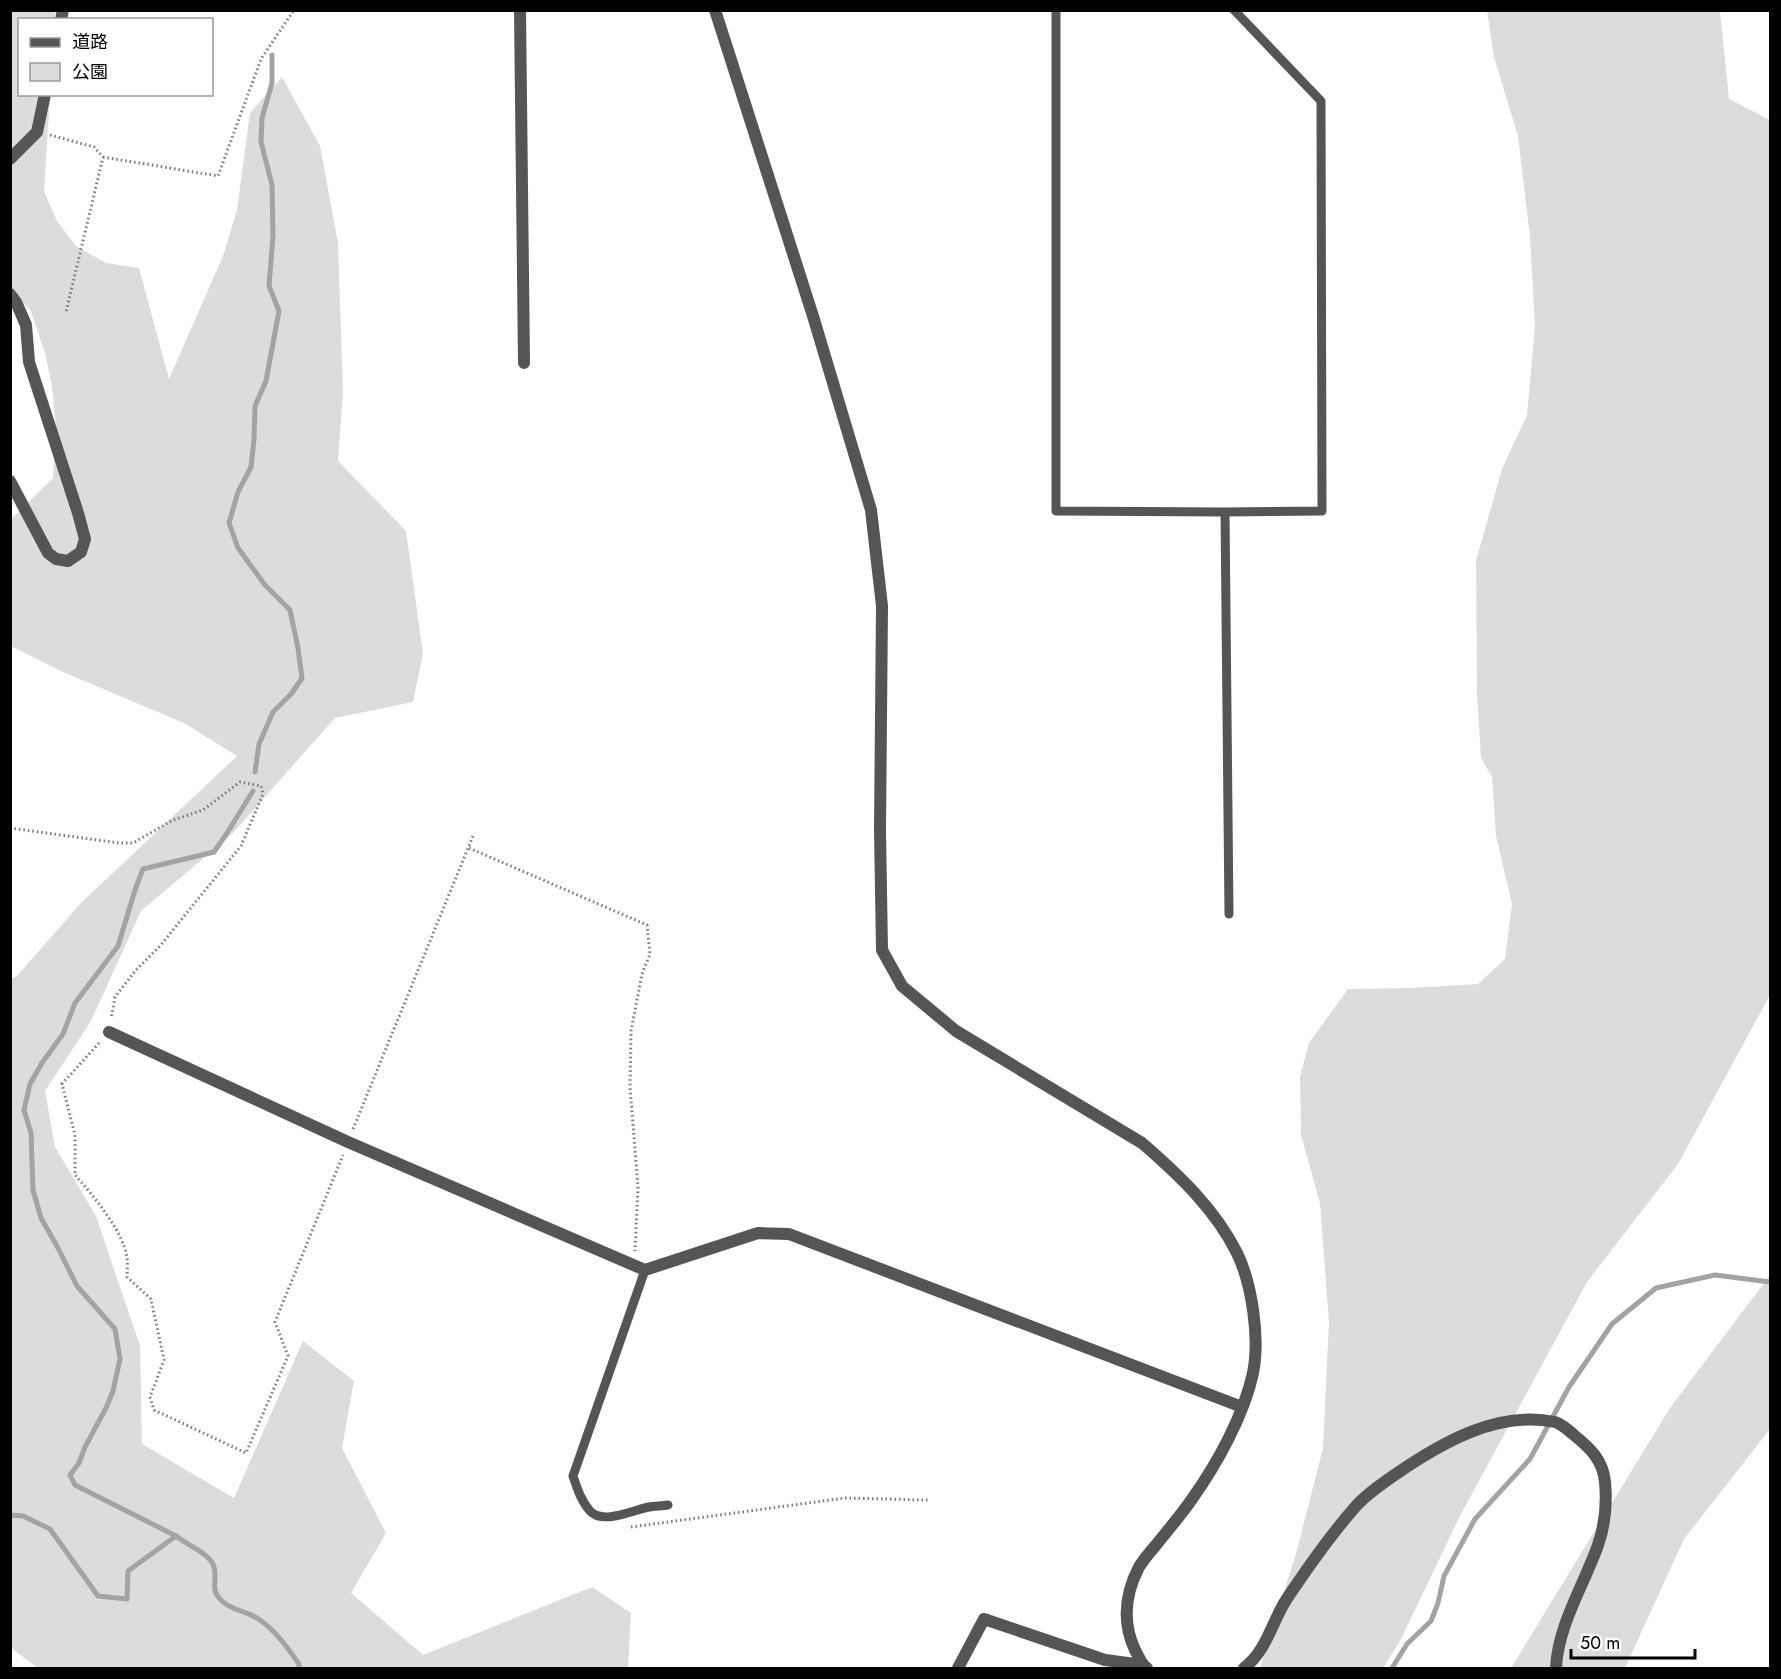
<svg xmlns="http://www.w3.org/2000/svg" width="1781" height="1679" font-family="Jost,'Noto Sans JP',sans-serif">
<rect width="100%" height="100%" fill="#fff"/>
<!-- green -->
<path fill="#dcdcdc" d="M55 10V19L20 20V94L50 95 44 191 57 221 76 246 106 263 139 268 169 379 223 256 237 210 250 113 282 77 320 146 338 243 343 391 338 461 406 531 423 654 413 702 335 718 232 834 141 911 91 1021 45 1091 55 1147 96 1216 140 1346 142 1444 234 1498 303 1341 354 1381 342 1448 386 1533 351 1593 423 1655 592 1587 631 1613 628 1668H38L11 1648V979L17 976 81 903 237 756 184 723 63 672 11 646V519L53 478 56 429 52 386 45 353 31 311 11 291V11Z
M1487 11H1720L1729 99 1770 120V995L1678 1164 1587 1282 1461 1514 1400 1641 1383 1668H1260L1296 1554 1323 1448 1329 1322 1320 1203 1301 1135 1300 1076 1309 1043 1348 989 1411 988 1478 984 1505 959 1512 904 1496 836 1492 777 1481 758 1477 694 1476 561 1502 469 1527 415 1535 326 1530 237 1518 136 1494 57Z
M1770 1275V1429L1684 1539 1625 1668H1511L1670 1408Z"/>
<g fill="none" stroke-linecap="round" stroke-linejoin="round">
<!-- stream -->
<path stroke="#a3a3a3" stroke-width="5" d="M255 772 259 744 273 712 292 693 302 678 298 648 290 610 265 585 238 548 229 523 238 492 251 467 254 439 255 406 266 381 279 311 269 286 273 236 272 185 261 142 262 118 272 83V55
M253 791 227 833 214 852 143 869 135 890 118 946 75 1003 63 1034 42 1063 30 1084 24 1110 31 1133 33 1190 41 1218 58 1248 77 1286 115 1329 120 1359 113 1391 106 1408 85 1447 79 1463 70 1475 75 1485 176 1536C187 1545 211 1554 214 1567 218 1582 209 1589 222 1601 231 1610 245 1611 255 1617 274 1628 287 1647 299 1664V1668
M10 1515 23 1516 50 1529 98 1596 127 1599 128 1571 176 1536
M1392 1668 1407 1644 1431 1621 1438 1603 1444 1576 1475 1519 1530 1459 1569 1387 1612 1324 1656 1288 1715 1275 1770 1282"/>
<!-- path -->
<path stroke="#777" stroke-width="3" stroke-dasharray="1.5 3" stroke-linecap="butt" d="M50 135 94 147 103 157 66 312
M103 157 218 176 261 59 294 10
M10 828 119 843H133L173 820 203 810 240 782 261 786 263 794 241 846 160 946 136 970 115 997 111 1019
M469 848 647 925 650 954 642 974 631 1031 630 1087 638 1187 635 1251
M99 1043 62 1084 75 1135V1175C92 1194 124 1232 127 1258 128 1264 127 1271 127 1277L151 1299 164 1360 150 1397 154 1410 246 1453 288 1356 275 1322 343 1155
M353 1129 473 836
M631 1527 845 1498 928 1500"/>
<!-- service -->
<path stroke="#555" stroke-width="9" d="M1056 10V511L1225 512 1229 914
M1223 512 1322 511 1321 101 1234 10
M645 1270 573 1476C577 1488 581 1501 590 1511 603 1525 633 1510 649 1507 655 1506 662 1506 668 1505"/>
<!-- minor -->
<path stroke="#555" stroke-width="12" d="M520 10 524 363
M61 20 63 10
M10 159 37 132 45 94
M10 294 16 302 26 325 29 362 78 513 85 539 81 552 68 561 56 559 48 553 10 481
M109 1032 348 1142 645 1270 758 1233 789 1234 1242 1407
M958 1668 984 1619 1105 1660 1143 1665"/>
<!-- tertiary -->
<path stroke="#555" stroke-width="12" d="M715 10 813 316 871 510 882 606 880 830 882 950 902 986 956 1031 1142 1143C1179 1175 1215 1209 1237 1253 1252 1284 1260 1338 1253 1373 1244 1415 1217 1464 1192 1499 1181 1515 1168 1530 1156 1545 1150 1552 1144 1559 1139 1567 1125 1594 1122 1622 1135 1650 1139 1657 1141 1664 1147 1668
M1244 1668C1266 1652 1272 1622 1286 1600 1308 1567 1331 1534 1357 1505 1368 1493 1383 1483 1396 1474 1441 1443 1498 1410 1555 1422 1562 1424 1568 1430 1574 1435 1590 1448 1603 1460 1605 1482 1607 1503 1605 1525 1598 1545 1584 1585 1558 1625 1556 1668"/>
</g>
<!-- border -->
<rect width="1781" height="1679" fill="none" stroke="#000000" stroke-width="24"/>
<!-- legend -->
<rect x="18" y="18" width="195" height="78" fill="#ffffff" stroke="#999999" stroke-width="1.5"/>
<rect x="30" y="38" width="30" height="9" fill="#555555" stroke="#999999" stroke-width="1.5"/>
<text x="72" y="48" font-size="18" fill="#000000">道路</text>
<rect x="30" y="63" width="30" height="18" fill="#dcdcdc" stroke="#999999" stroke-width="1.5"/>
<text x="72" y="78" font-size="18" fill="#000000">公園</text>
<!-- scale -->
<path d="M1571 1649v9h124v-9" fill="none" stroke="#000000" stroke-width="3"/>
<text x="1580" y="1649" font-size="18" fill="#000000" stroke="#ffffff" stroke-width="4.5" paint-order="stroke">50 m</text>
</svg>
